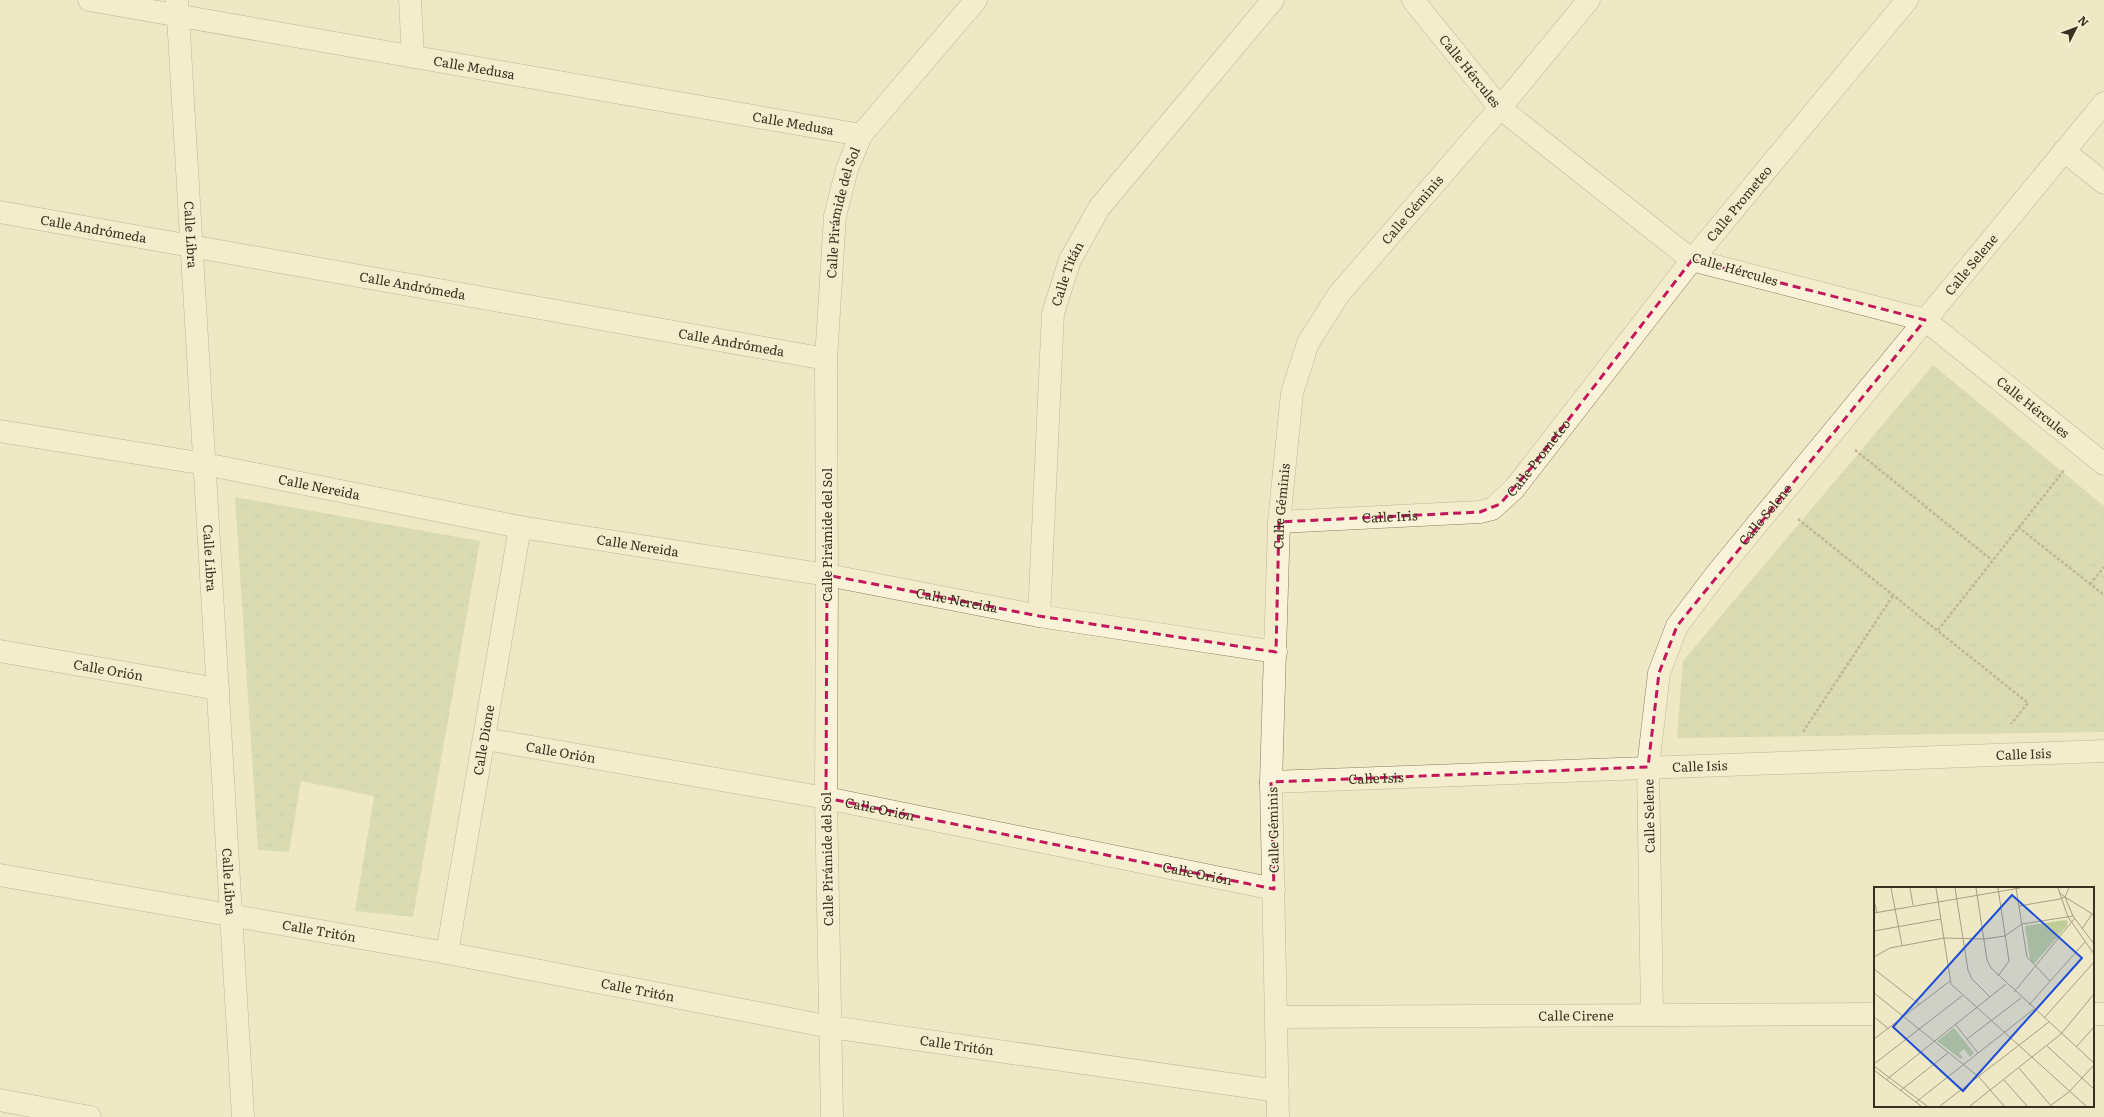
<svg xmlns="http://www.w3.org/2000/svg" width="2104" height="1117" font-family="Literata,serif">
<defs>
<pattern id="grass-tufts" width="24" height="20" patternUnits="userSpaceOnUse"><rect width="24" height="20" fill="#c0cd99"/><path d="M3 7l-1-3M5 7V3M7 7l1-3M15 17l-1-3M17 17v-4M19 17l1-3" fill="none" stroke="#a6b083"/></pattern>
</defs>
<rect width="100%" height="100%" fill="#efe8c5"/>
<!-- grass -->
<path fill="url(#grass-tufts)" d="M1933 365 2104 506V732L1677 738 1683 661Z
M235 497 480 541 413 917 355 911 374 796 301 781 289 852 258 850Z"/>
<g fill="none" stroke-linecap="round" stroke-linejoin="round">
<!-- minor casing -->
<g stroke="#8a7b5b" stroke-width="23">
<g id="minor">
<path id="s1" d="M89 0 861 135"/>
<path id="s2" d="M177 0 243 1117"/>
<path d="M410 0 413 57"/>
<path id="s3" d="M1413 0 1500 108 1692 260 1925 320 2104 464"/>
<path d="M2064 151 2104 183"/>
<path id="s4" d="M0 212 826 359"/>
<path id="s5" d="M0 431 205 464 520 527 827 575 1039 616 1276 652"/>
<path id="s6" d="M1279 522 1480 512 1492 509 1514 489 1692 260 1907 0"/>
<path id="s7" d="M1039 616 1053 313 1070 260 1099 208 1273 0"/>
<path id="s8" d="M0 651 218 689"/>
<path id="s9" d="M485 739 826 798 1274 889"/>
<path id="s10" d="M1271 782 2104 751"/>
<path id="s11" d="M0 875 447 953 831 1027 1278 1091"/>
<path id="s12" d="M447 953 520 527"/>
<path id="s13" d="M1652 1014 1648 767 1659 673 1677 626 1717 573 2104 103"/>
<path d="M2093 1014H2104"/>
<path id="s14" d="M1277 1017 1875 1014"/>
<path d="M0 1100 90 1117"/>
<path id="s15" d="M832 1117 826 798 827 575 826 359 835 216 847 169 861 135 976 0"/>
<path id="s16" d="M1278 1117 1271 782 1279 522 1292 393 1308 343 1339 294 1500 108 1589 0"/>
</g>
</g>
<!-- path -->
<path stroke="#8a7b5b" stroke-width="2.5" stroke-dasharray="3 2" stroke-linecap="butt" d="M1855 450 1992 560
M1798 519 2028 703 2011 724
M2018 527 2104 595
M2090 584 2104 567
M1938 630 2065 469
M1803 732 1894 594"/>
<!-- minor -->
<use href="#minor" stroke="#f9f4d9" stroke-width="22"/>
</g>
<!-- marked area -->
<path d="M0 0H2104V1117H0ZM1692 260 1925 320 1677 626 1659 673 1648 767 1271 782 1274 889 826 798 827 575 1039 616 1276 652 1279 522 1480 512 1500 504 1531 468Z" fill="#efe8c5" fill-opacity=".55" fill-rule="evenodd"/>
<path fill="none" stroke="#c2185b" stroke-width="3" stroke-dasharray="8 5" stroke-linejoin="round" d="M1692 260 1925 320 1677 626 1659 673 1648 767 1271 782 1274 889 826 798 827 575 1039 616 1276 652 1279 522 1480 512 1500 504 1531 468Z"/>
<g text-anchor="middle" stroke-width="3.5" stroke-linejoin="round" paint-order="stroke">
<!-- street labels -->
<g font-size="13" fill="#3a301f" stroke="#f6f1d5">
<text dy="5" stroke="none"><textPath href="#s1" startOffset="391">Calle Medusa</textPath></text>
<text dy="5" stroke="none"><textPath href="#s3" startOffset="91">Calle Hércules</textPath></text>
<text dy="5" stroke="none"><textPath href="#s1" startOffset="715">Calle Medusa</textPath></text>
<text dy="5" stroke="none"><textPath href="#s6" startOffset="607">Calle Prometeo</textPath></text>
<text dy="5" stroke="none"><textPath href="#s16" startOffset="947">Calle Géminis</textPath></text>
<text dy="5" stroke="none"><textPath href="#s15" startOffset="906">Calle Pirámide del Sol</textPath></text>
<text dy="5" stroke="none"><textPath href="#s4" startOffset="95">Calle Andrómeda</textPath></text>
<text dy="5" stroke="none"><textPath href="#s2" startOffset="235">Calle Libra</textPath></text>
<text dy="5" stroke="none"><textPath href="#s13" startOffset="858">Calle Selene</textPath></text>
<text transform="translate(1735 269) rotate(16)" y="5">Calle Hércules</text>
<text dy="5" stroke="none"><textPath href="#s7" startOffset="345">Calle Titán</textPath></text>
<text dy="5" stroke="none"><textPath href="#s4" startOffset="419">Calle Andrómeda</textPath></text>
<text dy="5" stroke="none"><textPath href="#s4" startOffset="743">Calle Andrómeda</textPath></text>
<text dy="5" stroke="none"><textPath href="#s3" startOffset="763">Calle Hércules</textPath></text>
<text dy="5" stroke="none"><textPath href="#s6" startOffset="283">Calle Prometeo</textPath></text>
<text dy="5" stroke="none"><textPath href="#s5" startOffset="324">Calle Nereida</textPath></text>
<text dy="5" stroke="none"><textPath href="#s16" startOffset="611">Calle Géminis</textPath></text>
<text dy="5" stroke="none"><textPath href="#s13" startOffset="534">Calle Selene</textPath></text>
<text dy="5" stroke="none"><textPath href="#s6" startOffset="111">Calle Iris</textPath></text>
<text transform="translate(827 535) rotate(-90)" y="5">Calle Pirámide del Sol</text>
<text dy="5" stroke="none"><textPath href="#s5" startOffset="648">Calle Nereida</textPath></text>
<text dy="5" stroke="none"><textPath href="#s2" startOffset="559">Calle Libra</textPath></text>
<text dy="5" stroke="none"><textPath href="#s5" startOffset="972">Calle Nereida</textPath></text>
<text dy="5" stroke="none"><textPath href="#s8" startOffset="110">Calle Orión</textPath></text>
<text dy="5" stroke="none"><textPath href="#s12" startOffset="216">Calle Dione</textPath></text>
<text dy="5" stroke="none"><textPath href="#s9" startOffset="77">Calle Orión</textPath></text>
<text dy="5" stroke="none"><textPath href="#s10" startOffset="753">Calle Isis</textPath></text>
<text dy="5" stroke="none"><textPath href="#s10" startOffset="429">Calle Isis</textPath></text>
<text dy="5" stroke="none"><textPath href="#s10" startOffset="105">Calle Isis</textPath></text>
<text dy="5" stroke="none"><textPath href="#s9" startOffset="401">Calle Orión</textPath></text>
<text transform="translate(1649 816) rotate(-91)" y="5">Calle Selene</text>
<text transform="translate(1273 830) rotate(-91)" y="5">Calle Géminis</text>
<text transform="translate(827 859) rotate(-91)" y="5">Calle Pirámide del Sol</text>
<text dy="5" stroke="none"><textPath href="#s9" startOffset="725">Calle Orión</textPath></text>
<text dy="5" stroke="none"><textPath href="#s2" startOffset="883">Calle Libra</textPath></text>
<text dy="5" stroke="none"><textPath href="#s11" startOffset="324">Calle Tritón</textPath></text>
<text dy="5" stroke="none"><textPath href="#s11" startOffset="648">Calle Tritón</textPath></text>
<text dy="5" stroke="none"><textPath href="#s14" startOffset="299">Calle Cirene</textPath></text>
<text dy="5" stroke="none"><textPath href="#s11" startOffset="972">Calle Tritón</textPath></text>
</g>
</g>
<!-- overview -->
<g transform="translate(1874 887)">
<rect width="220" height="220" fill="#efe8c5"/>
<path d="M191 33 194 34 193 39 160 77 156 72 151 39ZM80 141 100 166 96 170 90 162 85 166 89 170 87 172 63 154Z" fill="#c0cd99"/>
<path fill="none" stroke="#a79e83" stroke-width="1" d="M17 1 28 58M36 1 39 18M62 1 77 97 212 219M81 1 94 83 98 92 116 110M102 1 113 73 117 81 220 176M124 1 135 74 124 89M142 1 153 70 176 94M184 1 194 30 220 67M186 6 191 10 199 29 220 57M191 10 220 28M0 13 3 26M145 19 186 12 191 10 195 1M0 26 146 1M208 42 218 27M0 44 67 32M0 70 16 61 70 51 110 52 131 49 148 37 199 29M0 82 46 118M140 105 201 31M0 106 105 190 130 219M155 118 211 55M0 130 15 142M170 131 220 75M81 137 104 166M0 152 76 94M93 152 147 111M173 159 220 202M202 160 220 140M0 177 88 109M0 179 53 219M145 181 177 219M0 183 47 219M12 193 132 97M130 193 153 219M26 204 74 166M42 215 160 122M66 219 175 135M96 219 187 147 220 107M176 219 195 205 220 178"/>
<path fill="#1d4ed8" fill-opacity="0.15" stroke="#1d4ed8" stroke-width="2" d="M138 8 208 71 89 204 19 140Z"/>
<rect width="220" height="220" fill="none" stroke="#3a301f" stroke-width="2"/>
</g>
<!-- north arrow -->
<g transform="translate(2076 28) rotate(48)" stroke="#f6f1d5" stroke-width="3" paint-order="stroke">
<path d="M0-3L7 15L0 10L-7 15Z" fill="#3a301f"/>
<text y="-6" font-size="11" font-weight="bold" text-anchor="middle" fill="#3a301f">N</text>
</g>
</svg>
